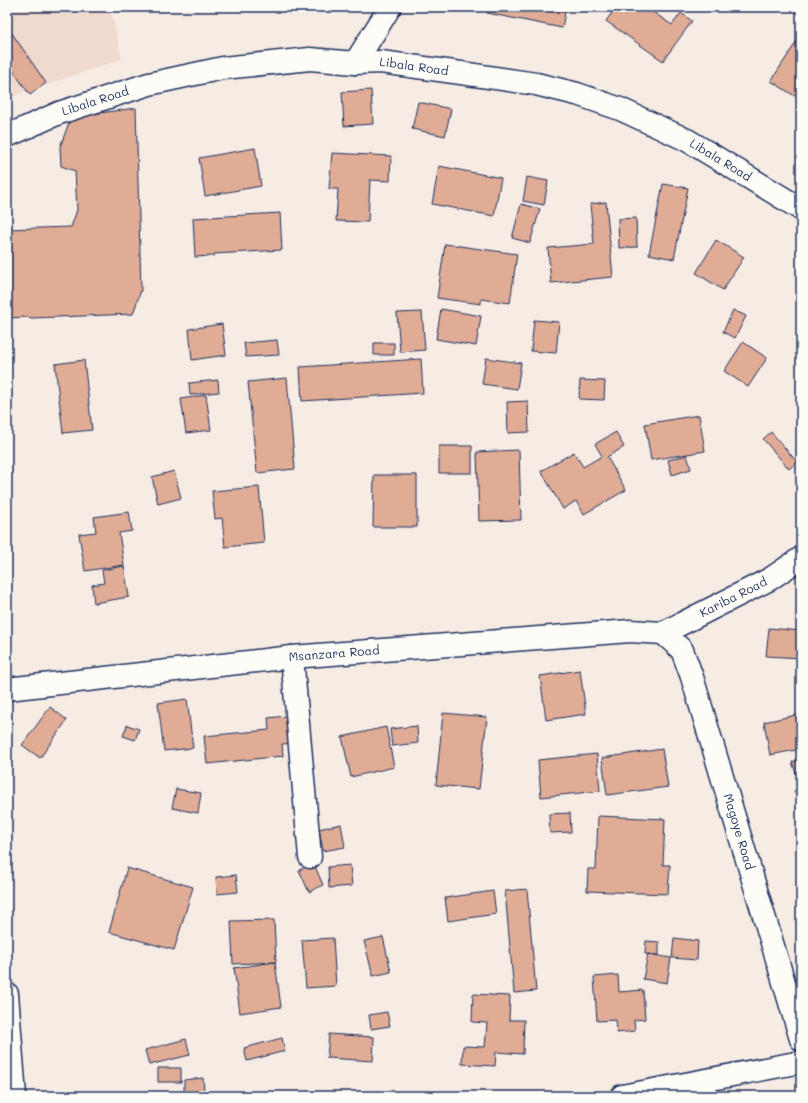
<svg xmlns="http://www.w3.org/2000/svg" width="808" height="1103" font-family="Mali,sans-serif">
<rect width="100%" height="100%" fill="#f7ece4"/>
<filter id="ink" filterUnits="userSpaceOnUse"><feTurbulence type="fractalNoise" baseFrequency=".025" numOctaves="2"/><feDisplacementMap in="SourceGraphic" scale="8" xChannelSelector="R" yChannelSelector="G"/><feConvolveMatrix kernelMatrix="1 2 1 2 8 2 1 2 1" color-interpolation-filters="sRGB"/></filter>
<g filter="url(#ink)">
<!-- built -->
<path fill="#f0d9cd" d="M7 7H110L122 59 7 98Z"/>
<!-- building -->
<path fill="#e1ac96" stroke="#1b2f5e" d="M488 7H566L562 28 487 13Z
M616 7H656L653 12 672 25 681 13 692 21 663 61 606 21Z
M7 26 46 83 30 95 7 62Z
M797 41 801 44V100L771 81Z
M371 90 373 124 344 126 342 92Z
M418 102 451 109 445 136 412 129Z
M136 108 141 290 133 314 32 318 28 317 7 318V229L71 227 77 210 75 171 61 166 60 147 71 117Z
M255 148 261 186 205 196 199 158Z
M332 153 391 156 390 181 370 180 368 222 336 221 338 189H329Z
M439 166 501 178 494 216 432 204Z
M527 177 548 181 544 205 523 201Z
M663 184 688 188 674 259 649 254Z
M606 202 613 277 551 283 548 248 594 244 590 204Z
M521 204 540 209 530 243 512 238Z
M280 213 282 250 214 254V256L195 257 193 218Z
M636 218 637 247 619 248 618 219Z
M716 240 744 257 723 290 696 273Z
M445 244 517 254 510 303 481 299V304L437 298Z
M441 309 481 316 476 346 436 339Z
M733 310 746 316 735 338 723 332Z
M422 312 425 350 400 352 397 313Z
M534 320 559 322 556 353 531 351Z
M222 324 226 355 192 360 189 329Z
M277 340 279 355 246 357 244 343Z
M743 342 767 358 748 387 724 371Z
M374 343H394V355H374Z
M486 358 521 363 517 389 482 384Z
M421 359 423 393 302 401 300 367Z
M84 360 92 430 63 433 55 364Z
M287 378 295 469 257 473 248 382Z
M218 380 219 392 190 395 189 383Z
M580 380 605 381 604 400 579 399Z
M206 395 211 430 186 433 181 399Z
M528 401 529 432 508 433 507 402Z
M699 415 705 451 651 460 645 424Z
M616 432 624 447 607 457 626 490 584 514 576 501 563 509 541 471 574 452 583 467 602 456 595 444Z
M771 432 797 462 789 469 763 439Z
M439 446H472V473H439Z
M519 450 521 520 479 521 477 452Z
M687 455 691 469 672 475 668 460Z
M174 471 181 498 158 504 152 477Z
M374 475H417V527H373Z
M259 487 264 543 225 547 222 518 215 519 212 491Z
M129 512 132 531 119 533 124 565 85 571 79 534 96 532 94 517Z
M124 566 129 597 94 603 92 585 104 583 102 570Z
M769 628 801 631V658L766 656Z
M580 670 586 714 546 720 540 676Z
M187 699 193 748 164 751 158 703Z
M50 707 67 720 40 758 22 745Z
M443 713 487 717 479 789 436 785Z
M801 714V749L770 755 764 722Z
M295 715 298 743 282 744 283 756 207 764 204 736 269 730 268 718Z
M127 725 139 729 135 740 123 736Z
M417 726 418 743 392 746 390 729Z
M386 727 394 767 351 777 342 737Z
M662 749 668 787 607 795 602 758Z
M597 754 600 791 541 797 538 760Z
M801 759V772L796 773 792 762Z
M801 786V801L794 791Z
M176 789 201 793 198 813 172 808Z
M570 813 571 832 550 833 549 814Z
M598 816 665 819 663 865H670L668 894 587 891 588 869H596Z
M341 824 345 847 323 851 319 829Z
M314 864 323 885 309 892 299 870Z
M350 865 352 886 329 888 328 867Z
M127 868 193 887 174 950 109 932Z
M236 875 238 892 217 894 216 877Z
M527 889 536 991 514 993 505 891Z
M493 891 496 914 448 921 445 898Z
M274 920 276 962 233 964 231 921Z
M383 937 391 972 373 976 364 941Z
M333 938 336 986 306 988 302 940Z
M674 938 698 941 697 960 672 958Z
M646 941 659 942V955L645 954Z
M648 954 671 958 667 983 643 979Z
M275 962 281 1007 240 1013 234 968Z
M618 975 619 992 643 990 645 1019 634 1020 635 1031 617 1033 616 1020 597 1021 594 977Z
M473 994 510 996 509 1020H524L523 1054 496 1052 495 1066 462 1064 463 1046 485 1047 487 1023 472 1022Z
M387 1012 390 1026 371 1029 369 1015Z
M329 1034 374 1037 373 1061 327 1058Z
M282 1038 285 1051 247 1061 244 1048Z
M186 1039 190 1055 149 1065 145 1050Z
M158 1068H181V1082H158Z
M203 1078 204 1091 184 1092V1080Z"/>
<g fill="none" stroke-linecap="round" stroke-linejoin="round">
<!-- minor casing -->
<g stroke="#1b2f5e" stroke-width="25">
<g id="minor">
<path d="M355 63 390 7"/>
<path id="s1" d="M7 136 59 113 149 84 223 68 310 59 355 63 381 62 461 73 536 84 577 94 620 109 687 140 801 209"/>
<path id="s2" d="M663 633 682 650 692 677 801 1039"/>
<path id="s3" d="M663 633 770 579 801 558"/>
<path d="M292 657 310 857"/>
<path id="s4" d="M7 689 292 657 630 631 663 633"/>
<path d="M7 994 15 1096"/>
<path d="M622 1096 801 1062"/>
</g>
</g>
<!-- minor -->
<use href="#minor" stroke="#fdfcf7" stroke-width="22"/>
</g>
</g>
<g text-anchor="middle" stroke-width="3.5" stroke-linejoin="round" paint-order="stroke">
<!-- street labels -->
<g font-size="12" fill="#1b2f5e" stroke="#fdfcf7">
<text dy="4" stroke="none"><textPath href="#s1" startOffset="419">Libala Road</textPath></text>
<text dy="4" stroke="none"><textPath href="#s1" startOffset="95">Libala Road</textPath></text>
<text dy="4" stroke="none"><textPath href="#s1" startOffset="743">Libala Road</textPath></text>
<text dy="4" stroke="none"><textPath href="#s3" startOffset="79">Kariba Road</textPath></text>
<text dy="4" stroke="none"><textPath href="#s4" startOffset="329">Msanzara Road</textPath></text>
<text dy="4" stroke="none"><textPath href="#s2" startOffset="216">Magoye Road</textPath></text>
</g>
</g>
<!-- margin -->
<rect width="808" height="1103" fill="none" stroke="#fdfcf7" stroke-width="24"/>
<rect x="12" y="12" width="784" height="1079" fill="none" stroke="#1b2f5e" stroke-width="1.5" filter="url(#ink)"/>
</svg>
